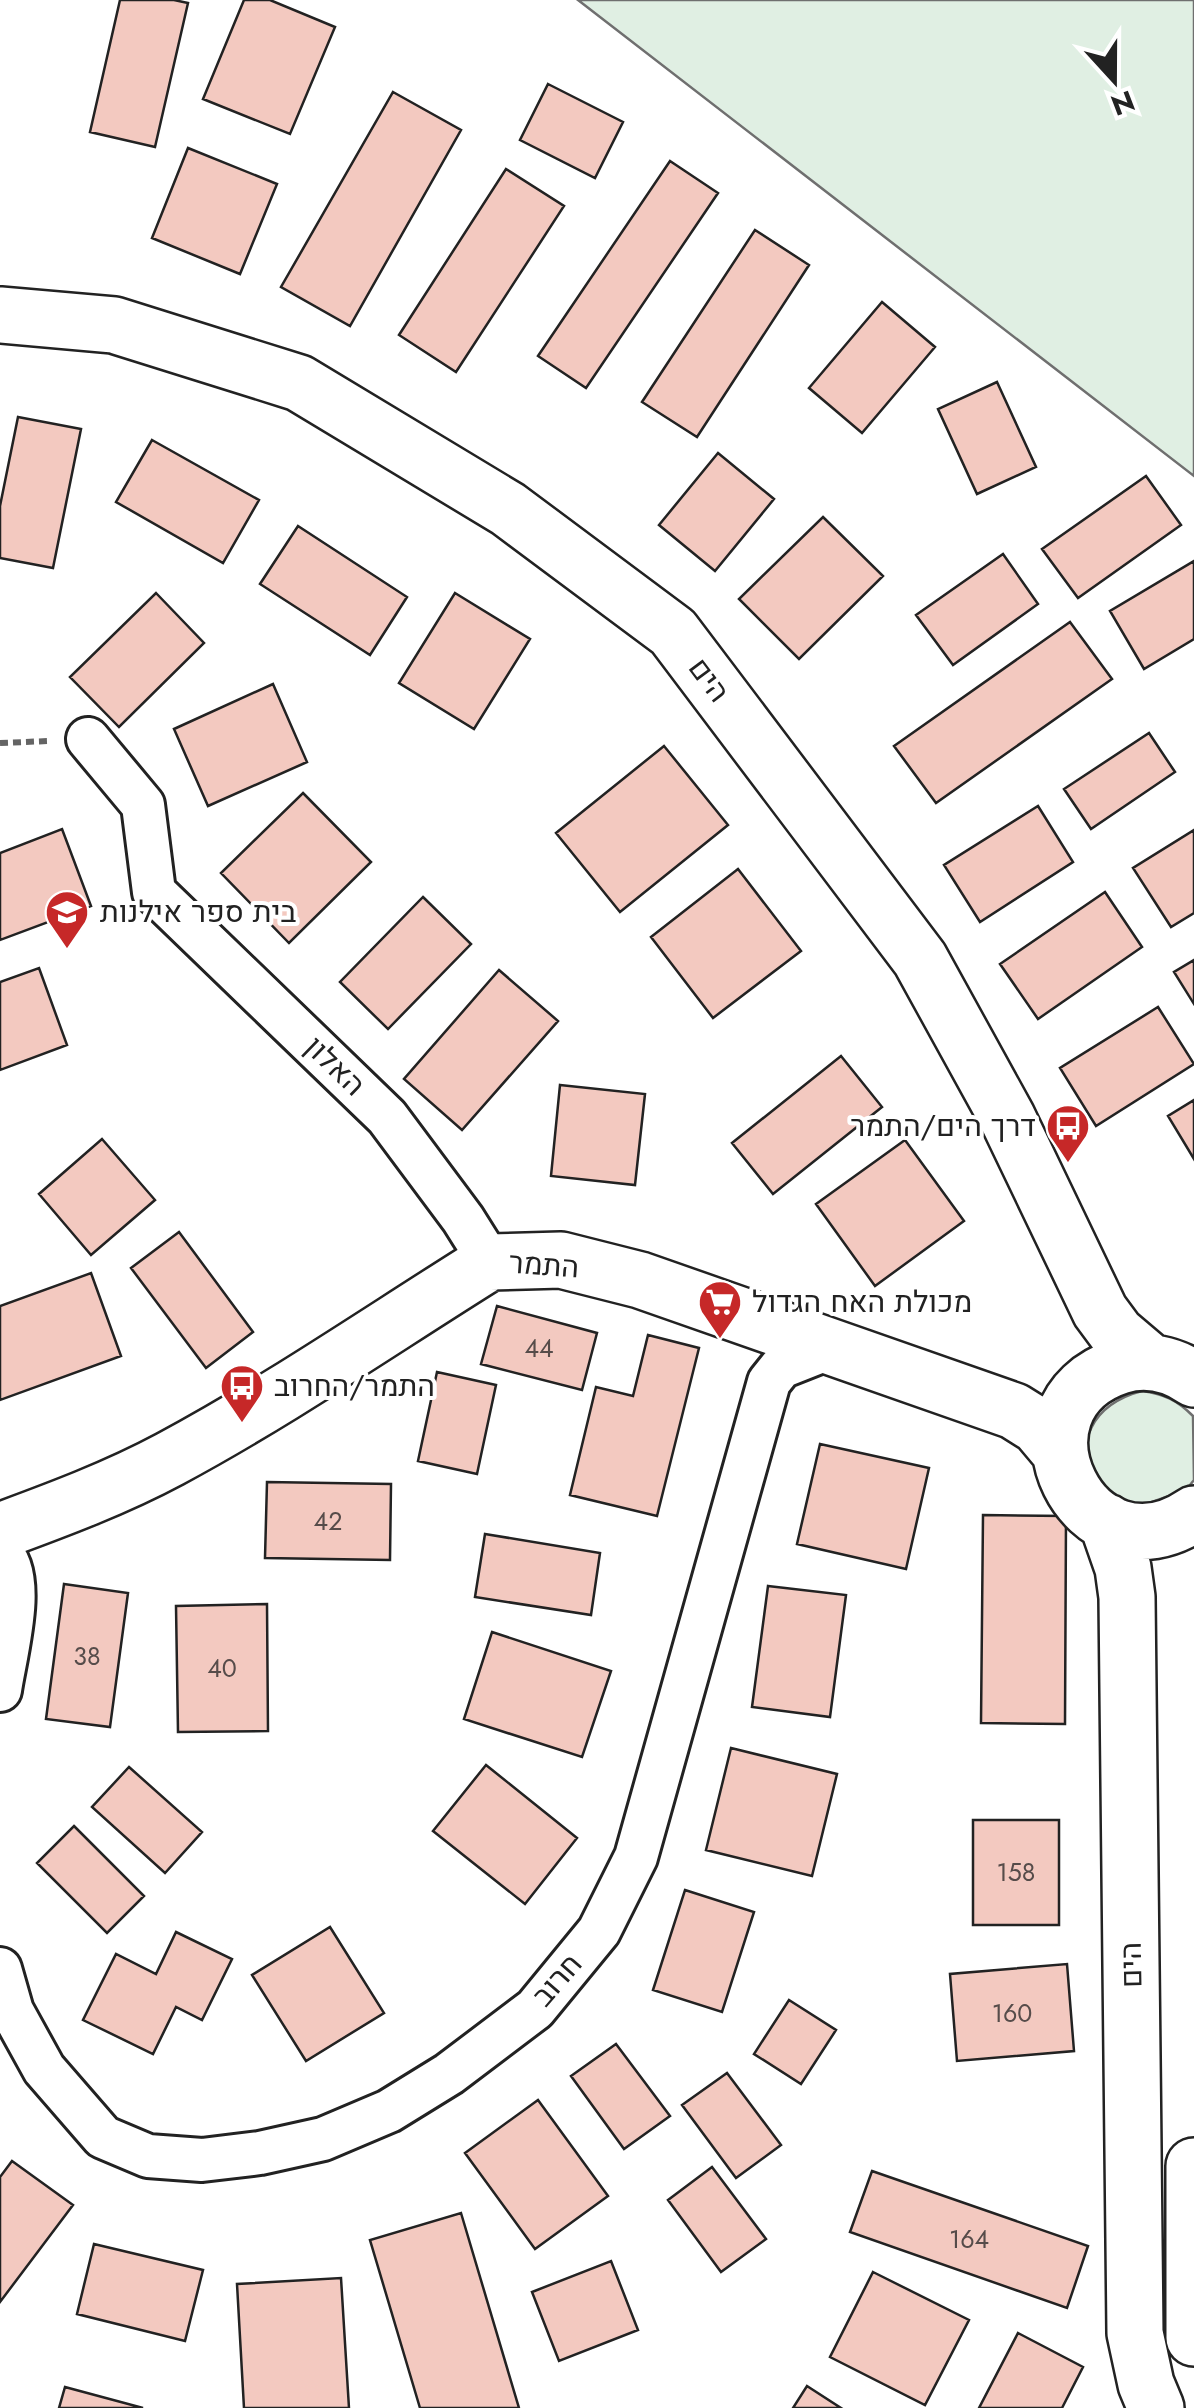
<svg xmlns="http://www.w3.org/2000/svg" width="1194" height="2408" font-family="Jost,Heebo,sans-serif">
<rect width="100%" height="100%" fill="#fff"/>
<!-- green -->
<path fill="#e0efe3" stroke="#6f6f6f" stroke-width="2.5" d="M578 0H1194V476Z
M1142 1391C1164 1394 1177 1400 1193 1416L1194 1480 1186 1490 1135 1508C1125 1502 1108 1497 1101 1488 1069 1444 1094 1403 1142 1391Z"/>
<!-- building -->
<path fill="#f3c9c0" stroke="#222" stroke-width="2.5" d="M120 0H174L188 3 155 147 90 132Z
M244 0H270L335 27 290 134 203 99Z
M548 84 623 122 595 178 520 140Z
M393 92 461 130 350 326 281 287Z
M188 148 277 184 240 274 152 238Z
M670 161 718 193 586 388 538 356Z
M506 169 564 206 456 372 399 335Z
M755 230 809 265 697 437 642 402Z
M882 302 935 347 862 433 809 388Z
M997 382 1036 467 977 494 938 409Z
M18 417 81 429 53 568 0 558V506Z
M152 440 259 500 223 563 116 502Z
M718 453 774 499 715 571 659 525Z
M1146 476 1181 525 1078 598 1042 549Z
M823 517 883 576 799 659 739 599Z
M298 526 407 597 370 655 260 584Z
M1003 554 1038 604 953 665 916 615Z
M1194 561V639L1144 669 1110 611Z
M156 593 204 643 119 727 70 677Z
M455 593 530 639 474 729 399 683Z
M1070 622 1112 679 936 803 894 746Z
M273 684 307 762 208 806 174 729Z
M1149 733 1175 772 1091 829 1064 789Z
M664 746 728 825 620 912 556 833Z
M303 793 371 862 289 943 221 873Z
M1038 806 1073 862 980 922 944 865Z
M62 829 91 906 0 940V853Z
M1194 830V913L1171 927 1133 868Z
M738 869 801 951 713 1018 651 937Z
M1105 892 1142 947 1038 1019 1000 964Z
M423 897 471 944 388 1029 340 982Z
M1194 960V1004L1174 972Z
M39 968 67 1045 0 1070V982Z
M499 970 558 1021 462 1130 404 1079Z
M1158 1007 1194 1064 1096 1126 1060 1068Z
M841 1056 882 1107 773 1194 732 1143Z
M560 1085 645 1094 635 1185 551 1176Z
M1194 1100V1159L1168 1116Z
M102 1139 155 1200 91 1255 39 1194Z
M905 1140 964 1221 875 1286 816 1204Z
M179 1232 253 1332 206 1368 131 1268Z
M91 1273 121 1356 0 1400V1306Z
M497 1306 597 1333 582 1390 481 1364Z
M648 1335 699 1348 657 1516 570 1495 596 1387 633 1396Z
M437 1372 496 1385 477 1474 418 1461Z
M820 1444 929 1468 906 1569 797 1544Z
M267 1482 391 1484 390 1560 265 1558Z
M983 1515 1066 1516 1065 1724 981 1723Z
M485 1534 600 1553 591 1615 475 1597Z
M64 1584 128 1593 110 1727 46 1719Z
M768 1586 846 1595 830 1717 752 1707Z
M267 1604 268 1731 178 1732 176 1606Z
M492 1632 611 1671 582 1757 464 1719Z
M731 1748 837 1774 812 1876 706 1850Z
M486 1765 577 1838 525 1904 433 1831Z
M129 1767 202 1832 165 1873 92 1807Z
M973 1820H1059V1925H973Z
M74 1826 144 1896 107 1933 37 1863Z
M685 1890 754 1912 722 2012 653 1990Z
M330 1927 384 2013 306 2061 252 1975Z
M176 1932 232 1959 202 2020 176 2007 153 2054 83 2020 116 1954 156 1974Z
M1067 1964 1074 2051 957 2061 950 1974Z
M789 2000 836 2030 801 2084 754 2054Z
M616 2044 670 2116 624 2149 571 2076Z
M727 2073 781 2145 736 2178 682 2105Z
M538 2100 608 2196 535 2249 465 2153Z
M12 2161 73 2205 0 2302V2177Z
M712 2167 766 2239 721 2272 668 2200Z
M872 2171 1088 2246 1067 2308 850 2232Z
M461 2213 519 2408H420L370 2240Z
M94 2244 203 2270 185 2341 77 2314Z
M611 2261 638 2330 559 2361 532 2292Z
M873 2272 969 2320 925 2405 830 2357Z
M341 2278 349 2408H244L237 2284Z
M1018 2333 1083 2367 1062 2408H979Z
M807 2386 841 2408H793Z
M65 2387 143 2408H59Z"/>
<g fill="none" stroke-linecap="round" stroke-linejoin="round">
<!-- minor casing -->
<g stroke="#222" stroke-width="48">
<path id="minor" d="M88 739 143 805 154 892 387 1117 463 1219 490 1262
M0 1552C28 1576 5 1655 0 1690
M0 1969 12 2011 44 2069 103 2137 148 2156 202 2160 260 2153 323 2139 389 2111 449 2074 535 2009 599 1931 636 1857 769 1382 781 1367 829 1348"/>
</g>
<!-- major casing -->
<g stroke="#222" stroke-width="60">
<path id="major" d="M0 315 114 325 299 383 508 509 673 632 920 959 1007 1117 1100 1311 1117 1334 1150 1362
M1194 1379C1172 1364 1146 1358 1120 1366 996 1407 1085 1588 1194 1514
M1107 1522 1123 1568 1127 1597 1135 2333 1146 2384 1156 2408
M0 1531C57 1510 116 1488 170 1459 280 1400 384 1328 490 1262L561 1260 640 1280 1014 1411 1038 1426 1059 1451
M1194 2166V2338"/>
</g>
<!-- path -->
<path stroke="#646464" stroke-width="6" stroke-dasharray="8 5" stroke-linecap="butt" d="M0 743 49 741"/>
<!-- minor -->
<use href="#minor" stroke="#fff" stroke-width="42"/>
<!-- major -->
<use href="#major" stroke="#fff" stroke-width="55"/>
</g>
<!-- icons -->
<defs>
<g id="school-pin" transform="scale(2.25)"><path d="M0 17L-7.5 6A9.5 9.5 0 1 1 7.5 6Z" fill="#c62828" stroke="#fff"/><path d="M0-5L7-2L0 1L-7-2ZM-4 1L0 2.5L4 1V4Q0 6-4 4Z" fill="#fff"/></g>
<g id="bus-pin" transform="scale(2.25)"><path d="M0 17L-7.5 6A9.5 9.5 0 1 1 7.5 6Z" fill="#c62828" stroke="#fff"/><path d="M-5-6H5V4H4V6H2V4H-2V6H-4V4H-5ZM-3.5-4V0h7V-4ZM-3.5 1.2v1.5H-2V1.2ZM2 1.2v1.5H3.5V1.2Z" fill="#fff"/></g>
<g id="supermarket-pin" transform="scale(2.25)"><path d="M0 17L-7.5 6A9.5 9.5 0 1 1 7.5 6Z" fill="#c62828" stroke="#fff"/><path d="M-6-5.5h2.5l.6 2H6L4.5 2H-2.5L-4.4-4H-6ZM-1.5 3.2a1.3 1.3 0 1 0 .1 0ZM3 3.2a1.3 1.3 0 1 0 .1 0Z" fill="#fff"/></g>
</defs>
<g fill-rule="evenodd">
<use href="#school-pin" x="67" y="912"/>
<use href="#bus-pin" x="1068" y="1126"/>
<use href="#supermarket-pin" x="720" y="1302"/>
<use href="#bus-pin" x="242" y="1386"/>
</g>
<g text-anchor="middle" stroke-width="8" stroke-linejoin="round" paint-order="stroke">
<!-- number labels -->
<g font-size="25" fill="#564c4a">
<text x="539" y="1357">44</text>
<text x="328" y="1530">42</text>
<text x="87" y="1665">38</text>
<text x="222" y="1677">40</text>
<text x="1016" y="1881">158</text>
<text x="1012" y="2022">160</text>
<text x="969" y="2248">164</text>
</g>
<!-- street labels -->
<g font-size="30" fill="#222" stroke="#fff">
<text transform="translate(709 680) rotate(53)" y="10">הים</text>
<text transform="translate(335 1066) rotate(44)" y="10">האלון</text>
<text transform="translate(544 1265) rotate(4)" y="10">התמר</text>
<text transform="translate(1131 1965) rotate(-91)" y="10">הים</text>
<text transform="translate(557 1980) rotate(-49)" y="10">חרוב</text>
</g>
<!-- poi labels -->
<g font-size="30" fill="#222" stroke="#fff" text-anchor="start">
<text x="100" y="922">בית ספר אילנות</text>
<text x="1036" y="1136" text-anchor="end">דרך הים/התמר</text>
<text x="752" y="1312">מכולת האח הגדול</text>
<text x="274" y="1396">התמר/החרוב</text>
</g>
</g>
<!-- north arrow -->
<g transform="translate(1114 80) rotate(159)" stroke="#ffffff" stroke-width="8" paint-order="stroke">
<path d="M0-8L18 38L0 25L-18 38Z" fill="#222222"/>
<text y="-15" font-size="28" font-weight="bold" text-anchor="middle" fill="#222222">N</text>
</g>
</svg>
